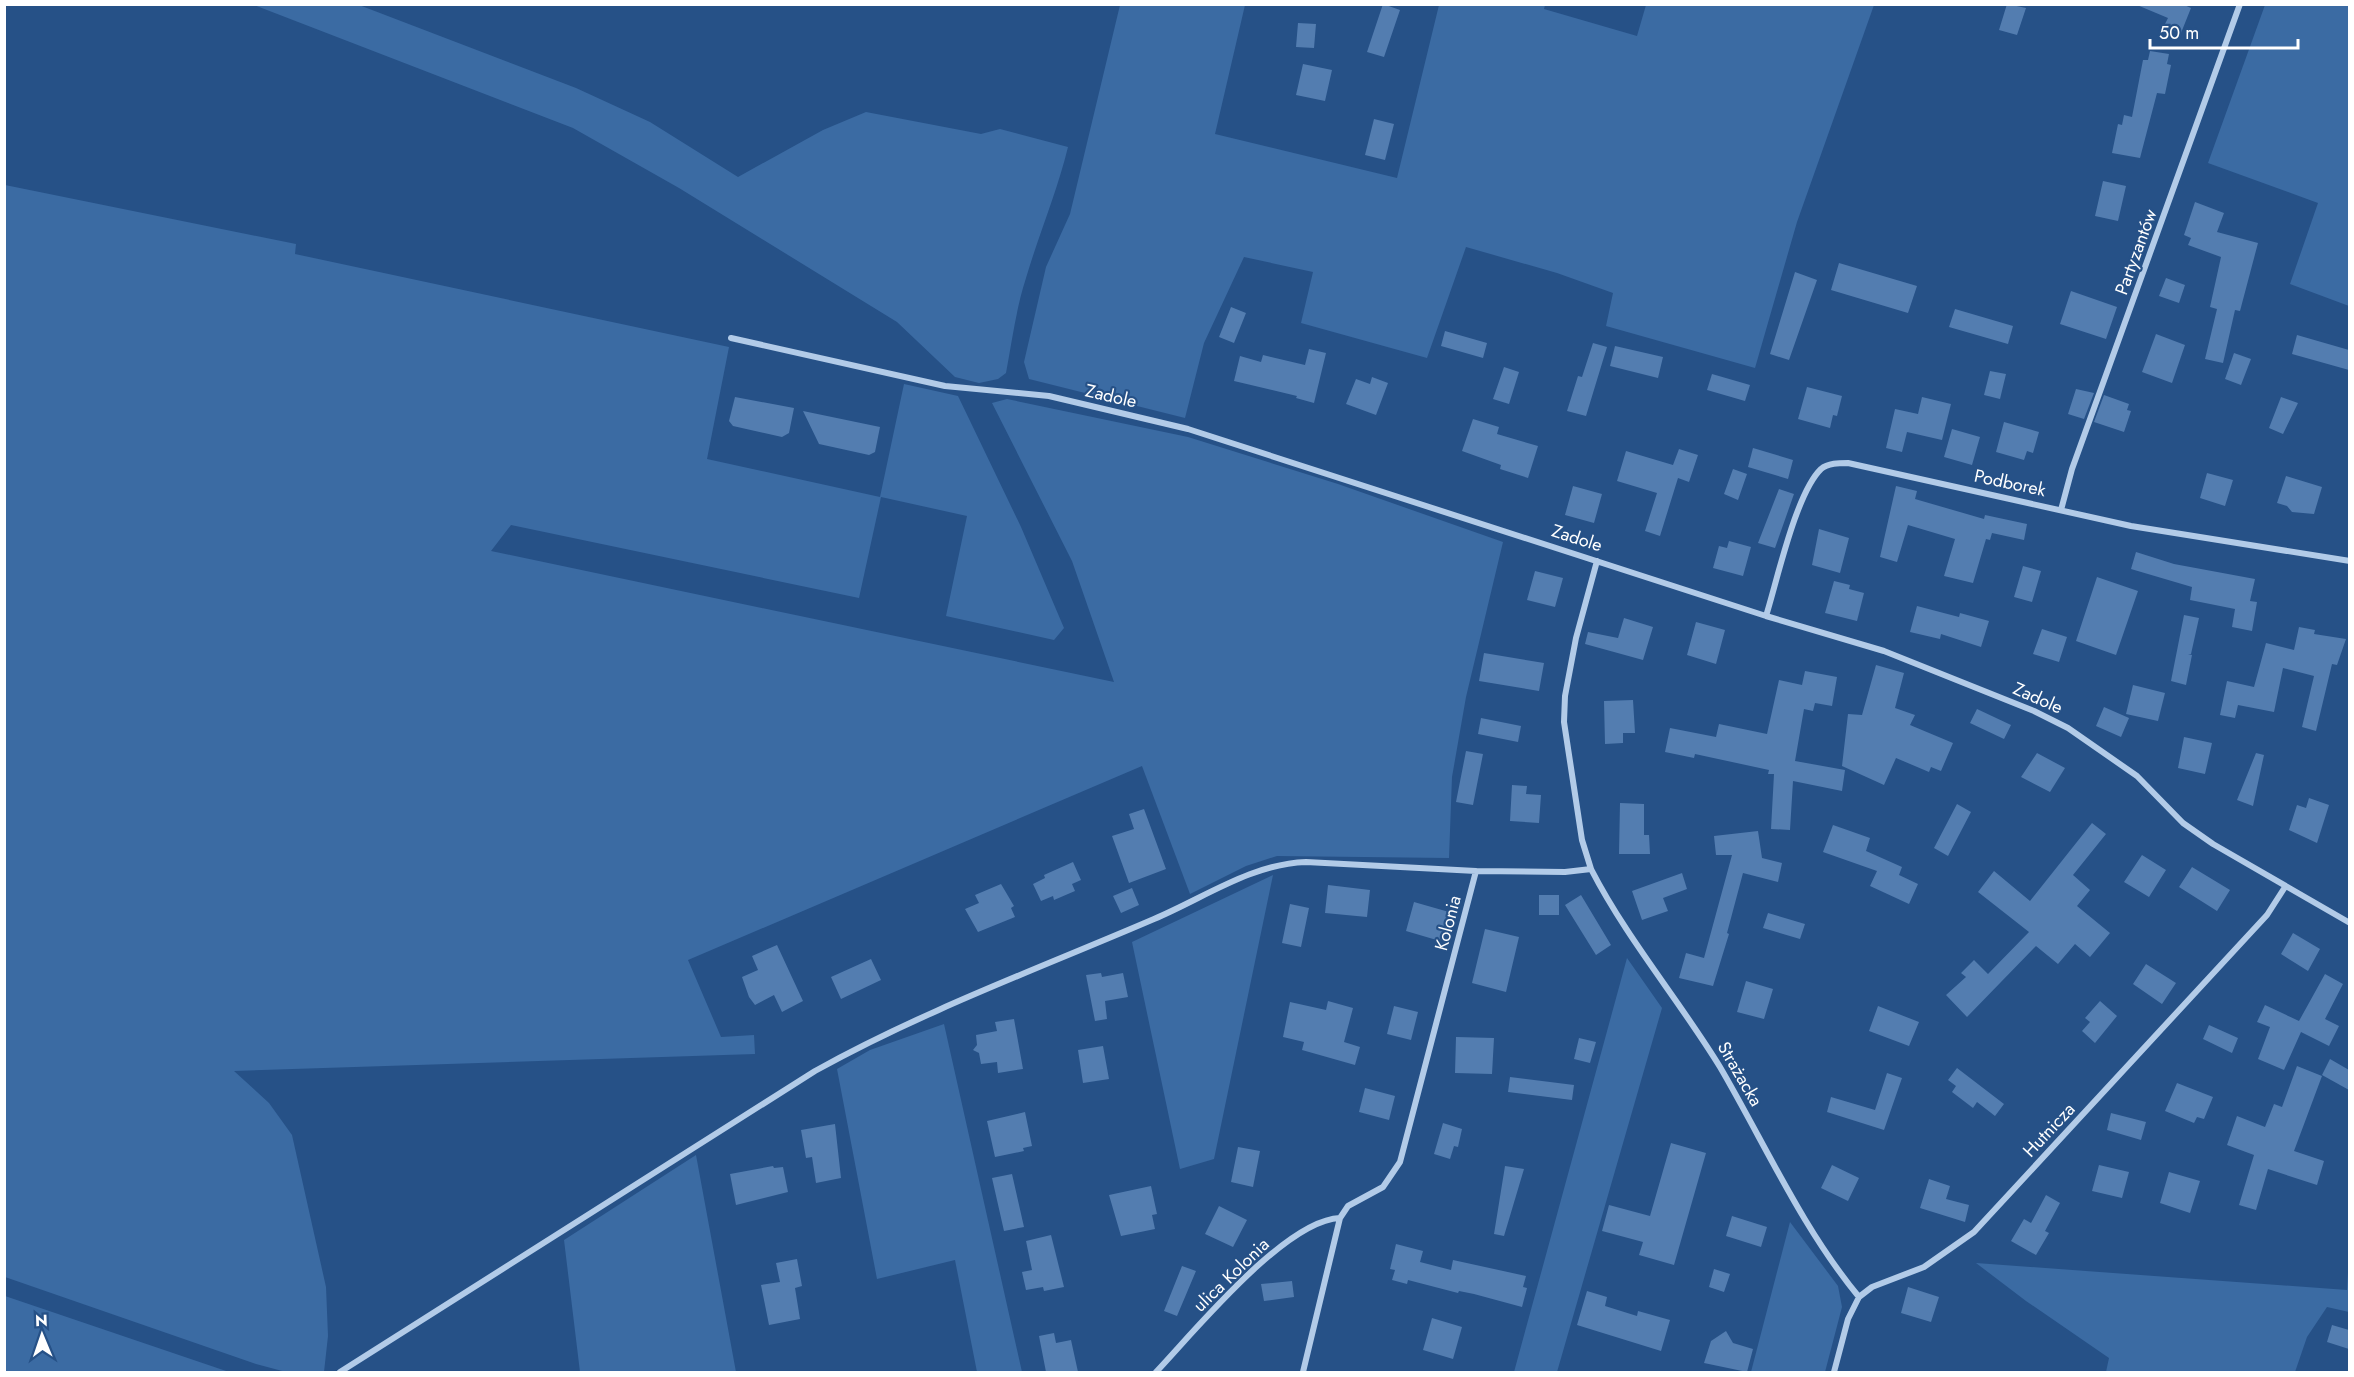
<svg xmlns="http://www.w3.org/2000/svg" width="2354" height="1377" font-family="Jost,sans-serif">
<rect width="100%" height="100%" fill="#265187"/>
<!-- green -->
<path fill="#3b6ba3" d="M254 5H359L576 88 650 122 738 177 823 130 866 112 981 134 1000 129 1068 147C1057 192 1039 234 1026 278 1016 309 1012 341 1006 373L998 379 979 383 955 377 897 322 679 188 573 128Z
M1120 5H1245L1215 134 1397 178 1439 5H1545L1544 9 1637 36 1646 5H1874L1797 222 1755 368 1606 326 1613 293 1557 273 1466 247 1427 358 1301 323 1313 272 1244 257 1204 343 1185 418 1029 379 1024 362 1046 267 1070 214Z
M2265 5H2349V306L2290 284 2318 203 2208 163Z
M5 185 296 244 295 254 729 347 707 459 880 497 904 384 958 396 1021 527 1064 628 1054 640 946 616 967 516 881 497 859 598 511 525 491 551 1114 682 1072 561 992 403 1007 399 1188 437 1338 484 1503 542 1466 697 1452 777 1449 858 1277 856 1246 866 1190 894 1142 766 688 960 721 1037 754 1035 755 1054 234 1071 269 1103 292 1135 326 1287 328 1336 324 1372H286L256 1364 5 1277Z
M1273 875 1214 1159 1180 1169 1132 942Z
M1627 958 1662 1008 1557 1372H1514Z
M944 1024 1022 1372H977L955 1260 877 1279 837 1069 870 1050Z
M696 1155 736 1372H580L564 1240Z
M1790 1222 1838 1286 1842 1307 1825 1372H1751Z
M2349 1255V1312L2327 1307 2307 1337 2295 1372H2106L2109 1358 2026 1301 1976 1263 2347 1290Z
M4 1296H5L229 1372H5Z"/>
<!-- building -->
<path fill="#537db0" d="M1383 4 1400 10 1384 57 1367 52Z
M2007 4 2026 8 2017 35 1999 30Z
M2182 4 2191 8 2181 33 2164 26 2168 18 2137 5Z
M1298 23 1316 24 1314 48 1296 47Z
M2150 51 2169 54 2167 64 2171 65 2165 94 2157 93 2140 158 2112 153 2118 124 2122 125 2124 115 2132 117 2143 60H2148Z
M1303 64 1332 70 1325 101 1296 95Z
M1374 119 1394 124 1385 160 1365 155Z
M2103 181 2126 186 2118 221 2095 216Z
M2195 202 2224 213 2217 232 2258 243 2240 311 2235 310 2223 363 2205 359 2217 309 2210 307 2221 257 2188 245 2191 238 2184 235Z
M1839 263 1917 286 1908 313 1831 290Z
M1795 272 1817 280 1789 360 1770 354Z
M2166 278 2185 285 2179 303 2159 296Z
M2071 291 2117 307 2106 339 2060 324Z
M1231 307 1246 313 1234 343 1219 337Z
M1955 309 2013 326 2008 344 1949 327Z
M1445 331 1487 343 1483 358 1441 346Z
M2156 334 2185 345 2172 383 2142 372Z
M2297 335 2349 350V370L2292 354Z
M1593 343 1607 347 1586 416 1567 411 1578 376 1582 377Z
M1615 346 1663 357 1658 378 1610 366Z
M1309 349 1326 353 1314 403 1296 398 1297 396 1234 381 1240 356 1261 362 1263 355 1305 365Z
M2234 353 2251 359 2241 385 2225 379Z
M1504 367 1519 372 1509 404 1493 399Z
M1990 371 2006 374 2000 399 1984 395Z
M1712 374 1750 385 1745 401 1707 390Z
M1372 377 1388 383 1376 415 1346 404 1356 379 1370 384Z
M1807 387 1842 396 1837 416 1833 415 1830 428 1798 419Z
M2076 389 2094 393 2084 419 2068 414Z
M2104 395 2129 404 2127 410 2131 411 2124 432 2094 422Z
M735 397 794 408 789 433 782 437 733 426 729 421Z
M1922 397 1951 404 1942 440 1907 432 1902 452 1886 448 1895 409 1918 414Z
M2281 397 2298 403 2283 434 2269 428Z
M803 411 880 427 875 452 869 455 819 444Z
M1473 419 1499 427 1497 434 1538 446 1528 478 1500 469 1501 465 1462 451Z
M2004 422 2039 432 2033 453 2027 451 2024 460 1996 452Z
M1952 429 1980 437 1972 465 1944 457Z
M1753 448 1793 460 1788 479 1748 467Z
M1679 449 1698 455 1689 482 1678 478 1660 536 1645 531 1657 493 1617 481 1626 451 1673 465Z
M1733 469 1747 474 1738 500 1724 494Z
M2207 473 2233 480 2225 506 2200 498Z
M2286 476 2322 487 2314 514 2292 512 2287 506 2277 503Z
M1573 486 1602 494 1594 523 1565 515Z
M1896 486 1917 491 1915 499 1984 519 1985 515 2027 524 2024 540 1992 533 1990 540 1986 539 1973 583 1944 576 1955 539 1908 525 1897 562 1880 557Z
M1779 489 1794 494 1775 548 1758 543Z
M1819 529 1849 538 1840 573 1812 565Z
M1729 541 1751 547 1743 576 1713 568 1719 546 1727 548Z
M2136 552 2174 564 2255 579 2250 601 2257 602 2252 631 2232 627 2235 609 2190 600 2192 587 2131 569Z
M2023 566 2041 571 2032 602 2014 597Z
M1535 571 1563 578 1555 607 1527 600Z
M2097 577 2138 591 2116 655 2076 641Z
M1834 581 1850 585 1849 589 1864 593 1857 621 1825 613Z
M1917 606 1959 617 1960 613 1989 621 1981 647 1941 634 1940 639 1910 632Z
M2184 615 2199 618 2191 654H2188L2192 655 2186 685 2171 681Z
M1624 618 1653 627 1643 660 1585 644 1588 632 1618 638Z
M1696 622 1725 630 1716 664 1687 655Z
M2299 627 2315 630 2314 634 2346 639 2337 665 2332 664 2316 731 2302 727 2314 676 2283 668 2274 712 2238 705 2235 718 2220 715 2227 681 2254 687 2266 643 2294 650Z
M2042 629 2067 637 2059 662 2033 654Z
M1484 653 1544 663 1539 691 1479 681Z
M1876 665 1904 673 1895 708 1915 715 1910 725 1953 743 1941 771 1931 767 1929 772 1896 758 1884 785 1842 766 1848 714 1862 715Z
M1805 671 1837 677 1832 706 1815 703 1813 711 1804 709 1795 761 1845 770 1842 791 1793 781 1790 830 1771 829 1774 774H1768L1769 770 1695 754 1694 758 1665 752 1670 728 1716 737 1719 724 1767 734 1779 680 1802 685Z
M2133 685 2165 693 2158 721 2126 714Z
M1633 700 1635 733H1623V743L1605 744 1604 701Z
M2104 707 2129 718 2121 737 2096 726Z
M1977 709 2011 725 2004 739 1970 723Z
M1481 718 1521 726 1518 742 1478 734Z
M2184 737 2212 743 2205 774 2178 768Z
M1466 751 1483 754 1473 805 1456 802Z
M2037 753 2065 768 2050 792 2021 777Z
M2256 753 2264 755 2253 806 2237 800Z
M1512 785 1527 786 1526 794 1541 795 1539 823 1510 821Z
M2309 798 2329 805 2317 843 2289 830 2297 805 2306 808Z
M1620 803 1644 804V835H1649L1650 854H1619Z
M1957 804 1971 812 1948 856 1934 848Z
M1144 809 1166 869 1129 883 1112 836 1134 829 1129 814Z
M2092 823 2106 834 2073 875 2090 890 2077 906 2110 933 2090 957 2075 944 2058 964 2036 946 1967 1017 1946 995 1966 977 1961 973 1974 960 1988 974 2029 932 1978 892 1994 871 2030 901Z
M1833 825 1870 838 1866 851 1902 867 1899 875 1918 884 1909 904 1870 886 1877 871 1823 852Z
M1758 831 1762 858 1782 863 1778 882 1743 873 1727 933 1729 934 1713 986 1679 978 1686 953 1704 958 1732 855H1716L1714 836Z
M2142 855 2166 870 2149 897 2124 882Z
M1073 862 1081 880 1072 884 1075 891 1054 900 1053 896 1041 901 1033 884 1045 878 1044 875Z
M2192 867 2230 890 2217 911 2179 887Z
M1682 873 1687 889 1663 898 1668 911 1642 920 1632 891Z
M1001 884 1014 906 1011 908 1015 917 978 932 965 909 979 903 975 895Z
M1328 885 1370 890 1367 917 1325 913Z
M1132 888 1139 905 1121 913 1113 896Z
M1539 895H1559V915H1539Z
M1581 895 1611 945 1596 955 1565 905Z
M1414 902 1449 912 1440 941 1406 931Z
M1290 904 1309 908 1301 947 1282 943Z
M1768 913 1805 924 1800 939 1763 928Z
M1485 929 1519 937 1506 992 1472 983Z
M2293 933 2320 949 2308 971 2281 954Z
M777 945 803 1001 782 1012 774 995 755 1005 749 997 742 977 758 970 752 956Z
M871 959 881 980 841 999 831 977Z
M2146 964 2176 983 2162 1004 2133 984Z
M1101 973 1102 977 1123 973 1128 997 1105 1001 1107 1019 1095 1021 1086 975Z
M2325 974 2343 984 2325 1019 2339 1026 2329 1046 2301 1032 2284 1070 2258 1059 2270 1027 2257 1022 2265 1005 2299 1021Z
M1746 981 1773 989 1764 1019 1737 1012Z
M1328 1001 1353 1008 1344 1042 1360 1047 1355 1065 1302 1050 1304 1042 1283 1037 1290 1002 1326 1010Z
M2100 1001 2117 1016 2095 1043 2082 1031 2090 1022 2085 1018Z
M1394 1006 1418 1012 1411 1040 1387 1034Z
M1878 1006 1919 1022 1909 1046 1869 1031Z
M1014 1019 1023 1069 998 1073 997 1062 981 1064 979 1053 973 1050 977 1045 976 1035 997 1031 995 1022Z
M2209 1025 2238 1038 2232 1053 2203 1039Z
M1456 1037 1494 1038 1492 1074 1455 1073Z
M1579 1038 1596 1042 1590 1063 1574 1059Z
M1103 1046 1109 1079 1083 1083 1078 1050Z
M2330 1059 2349 1070V1090L2322 1075Z
M2297 1066 2322 1076 2294 1151 2324 1161 2317 1185 2268 1169 2256 1210 2239 1205 2254 1155 2227 1145 2237 1116 2265 1127 2274 1104 2282 1107Z
M1957 1068 2004 1104 1995 1116 1977 1102 1973 1108 1952 1092 1956 1086 1948 1080Z
M1887 1073 1902 1078 1884 1130 1827 1112 1831 1097 1875 1110Z
M1510 1077 1574 1085 1572 1100 1508 1092Z
M2177 1083 2213 1097 2204 1119 2197 1117 2194 1123 2165 1111Z
M1365 1088 1395 1096 1389 1120 1359 1112Z
M1025 1112 1032 1146 1023 1148 1024 1151 995 1157 987 1121Z
M2111 1113 2146 1122 2141 1140 2107 1130Z
M1443 1123 1462 1129 1458 1147 1454 1146 1450 1159 1434 1154Z
M835 1124 841 1178 816 1183 812 1157 806 1158 801 1130Z
M1671 1143 1706 1153 1674 1265 1639 1255 1643 1242 1602 1231 1609 1205 1650 1216Z
M1238 1147 1260 1151 1253 1187 1231 1182Z
M1832 1165 1859 1178 1848 1201 1821 1188Z
M2099 1165 2129 1172 2122 1198 2092 1191Z
M773 1166 774 1168 783 1167 788 1192 736 1205 730 1174Z
M1505 1166 1524 1169 1504 1236 1494 1234Z
M2169 1172 2200 1181 2190 1213 2160 1203Z
M1012 1174 1024 1227 1004 1231 992 1178Z
M1929 1179 1950 1186 1946 1199 1969 1205 1965 1222 1920 1208Z
M1151 1186 1157 1214 1152 1215 1155 1229 1121 1236 1109 1195Z
M2046 1195 2060 1203 2045 1231 2049 1233 2036 1255 2011 1241 2024 1219 2031 1223Z
M1219 1206 1247 1220 1233 1247 1205 1234Z
M1732 1216 1767 1227 1761 1247 1726 1236Z
M1051 1235 1064 1287 1044 1291 1043 1287 1026 1290 1022 1272 1032 1270 1026 1241Z
M1396 1244 1423 1251 1420 1262 1451 1270 1453 1260 1526 1276 1523 1287 1527 1288 1522 1307 1474 1294 1459 1291 1458 1293 1408 1280 1407 1284 1392 1280 1395 1270 1390 1269Z
M797 1259 802 1286 795 1288 800 1319 769 1325 761 1285 780 1282 776 1263Z
M1182 1266 1196 1271 1177 1316 1164 1311Z
M1714 1269 1730 1274 1724 1292 1709 1287Z
M1292 1281 1294 1297 1264 1301 1261 1284Z
M1908 1287 1939 1297 1931 1322 1901 1313Z
M1587 1291 1607 1297 1605 1306 1637 1316 1638 1311 1670 1320 1661 1351 1577 1325Z
M1432 1318 1462 1327 1453 1359 1423 1350Z
M2332 1325 2349 1330V1349L2327 1342Z
M1726 1331 1733 1343 1753 1349 1747 1372 1704 1363 1711 1341Z
M1054 1333 1056 1343 1071 1340 1078 1372H1046L1039 1336Z"/>
<g fill="none" stroke-linecap="round" stroke-linejoin="round">
<!-- minor -->
<path stroke="#b2cbe8" stroke-width="6" d="M731 338 945 386 1049 396 1188 429 1766 616 1884 651 2034 711 2068 728 2137 776 2183 823 2213 844 2350 923
M2061 510 2072 469 2240 4
M1766 616C1777 581 1796 493 1821 469 1828 463 1839 463 1848 463L2131 526 2350 561
M1591 869C1627 939 1679 1000 1720 1067 1765 1144 1802 1228 1859 1297
M340 1372 815 1071C923 1011 1040 968 1154 919 1204 898 1251 864 1306 862L1476 871
M1156 1372C1194 1332 1285 1220 1340 1218
M1303 1372 1340 1218 1348 1206 1383 1187 1400 1162 1476 871 1565 872 1591 869 1582 840 1564 722 1565 696 1576 638 1597 561
M1834 1372 1848 1319 1859 1297 1872 1287 1924 1267 1974 1232 2267 915 2285 887"/>
</g>
<g text-anchor="middle" stroke-width="4.5" stroke-linejoin="round" paint-order="stroke">
<!-- street labels -->
<g font-size="18" fill="#fff" stroke="#265187">
<text transform="translate(2136 252) rotate(-70)" y="6">Partyzantów</text>
<text transform="translate(1111 396) rotate(13)" y="6">Zadole</text>
<text transform="translate(2010 483) rotate(12)" y="6">Podborek</text>
<text transform="translate(1577 538) rotate(18)" y="6">Zadole</text>
<text transform="translate(2038 698) rotate(24)" y="6">Zadole</text>
<text transform="translate(1448 923) rotate(-75)" y="6">Kolonia</text>
<text transform="translate(1740 1074) rotate(60)" y="6">Strażacka</text>
<text transform="translate(2049 1130) rotate(-47)" y="6">Hutnicza</text>
<text transform="translate(1231 1275) rotate(-44)" y="6">ulica Kolonia</text>
</g>
</g>
<!-- border -->
<rect width="2354" height="1377" fill="none" stroke="#ffffff" stroke-width="12"/>
<!-- north arrow -->
<g transform="translate(42 1335) rotate(358)" stroke="#265187" stroke-width="4.5" paint-order="stroke">
<path d="M0-4.5L10 22L0 15L-10 22Z" fill="#ffffff"/>
<text y="-9" font-size="16" font-weight="bold" text-anchor="middle" fill="#ffffff">N</text>
</g>
<!-- scale -->
<path d="M2150 39v9h148v-9" fill="none" stroke="#ffffff" stroke-width="3"/>
<text x="2159" y="39" font-size="18" fill="#ffffff" stroke="#265187" stroke-width="4.5" paint-order="stroke">50 m</text>
</svg>
